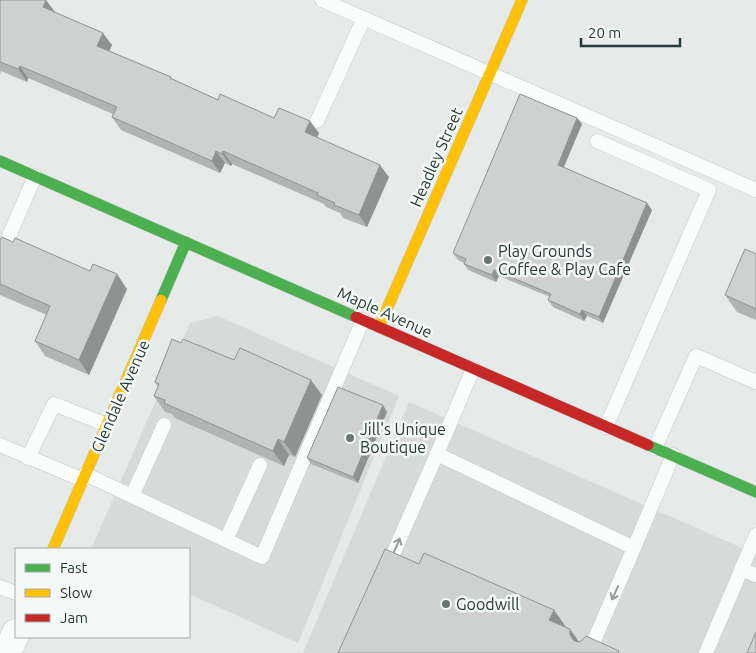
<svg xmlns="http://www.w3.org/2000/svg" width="756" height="653" font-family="Ubuntu,sans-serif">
<rect width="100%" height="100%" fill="#e6eae9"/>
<!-- built -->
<path fill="#d4dbd9" d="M218 316 399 396 298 643 189 594V549H91L190 323Z
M409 402 756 554V653H303Z"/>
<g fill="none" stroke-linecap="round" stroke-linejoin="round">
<!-- lane casing -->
<g stroke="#c3c7c6" stroke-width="15">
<path id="lane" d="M322 0 756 190
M317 121 364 18
M597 141 709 190 606 427
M0 257 35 176
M473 369 437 454 634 548 673 455
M0 445 83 480
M655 448 696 356 756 382
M28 458 54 404 107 425
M85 474 262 557 363 320
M132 496 164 425
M226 540 260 465
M741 569 756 575
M386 570 437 454
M0 587 16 593
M590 650 634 548
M706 653 756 535"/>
</g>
<!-- street casing -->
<g stroke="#c3c7c6" stroke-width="29">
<path id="street" d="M7 653 16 633"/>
</g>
<!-- fast casing -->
<g stroke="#c3c8c7" stroke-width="12">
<path id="fast" d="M0 161 356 317
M161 300 186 242
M648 445 756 492"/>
</g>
<!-- slow casing -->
<g stroke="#c3c8c7" stroke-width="12">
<path id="slow" d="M379 327 522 0
M53 549 161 300"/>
</g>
<!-- jam casing -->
<g stroke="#c3c8c7" stroke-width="12">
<path id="jam" d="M356 317 648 445"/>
</g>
<!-- lane -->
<use href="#lane" stroke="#fbfcfc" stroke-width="14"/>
<!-- street -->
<use href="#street" stroke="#fbfcfc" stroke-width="28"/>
<!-- fast -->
<use href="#fast" stroke="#4caf50" stroke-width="11"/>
<!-- slow -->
<use href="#slow" stroke="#ffc107" stroke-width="11"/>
<!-- jam -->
<use href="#jam" stroke="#c62828" stroke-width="11"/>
</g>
<!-- wall -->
<path fill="#b0b4b3" d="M0 0 55 12 112 45 109 51 171 77 172 79 218 100 274 118 319 133 317 137 389 177 367 227 343 218 340 213 326 207 324 204 232 164 231 166 225 163 220 173 121 130 112 117 113 114 28 78 27 82 1 71 0 75Z
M577 118 582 124 564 167 652 210 603 323 587 316 584 321 553 307 548 300 550 297 499 276 496 282 468 270 464 264V263L458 260 453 253Z
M0 240 127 289 89 375 45 356 35 341 47 315 0 295Z
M756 254V320L737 312 725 295Z
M181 343 234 360 322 395 295 457 289 455 284 466 175 418 172 414 165 412 154 396 158 387 155 382Z
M387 412 358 483 311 464 307 458Z"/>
<!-- shaded-wall -->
<path fill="#909292" d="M46 0 55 12 43 7Z
M103 33 112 45 106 58 97 46Z
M20 66 28 78 27 82 18 69Z
M577 118 582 124 562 171 558 165Z
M310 121 319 133 314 144 305 132Z
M216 151 225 163 220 173 212 161Z
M223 151 232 164 231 166 222 154Z
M380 165 389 177 367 227 359 215Z
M647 203 652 210 603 323 599 317Z
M494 270 499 276 496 282 492 275Z
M117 274 127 289 89 375 79 360Z
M582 310 587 316 584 321 580 314Z
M311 380 322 395 295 457 284 442Z
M383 405 387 412 358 483 353 477Z
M278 439 289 455 284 466 273 451Z
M554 610 566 627 561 637 549 620Z
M570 629 582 646 581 651 570 635Z"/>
<!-- building -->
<path fill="#cdd1d0" stroke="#909292" d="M0 0H46L43 7 103 33 97 46 171 77 170 78 218 100 220 94 274 118 279 108 310 121 305 132 380 165 359 215 334 205 335 203 317 195 318 193 223 151 222 154 216 151 212 161 112 117 117 107 20 66 18 69 0 62Z
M520 94 577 118 558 165 647 203 599 317 582 310 580 314 548 300 551 294 494 270 492 275 464 264 466 259 453 253Z
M2 237 13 242 15 238 90 271 93 264 117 274 79 360 35 341 50 306 0 284V240Z
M745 249 756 254V309L725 295Z
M172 339 181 343 183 339 234 360 240 348 311 380 284 442 278 439 273 451 164 403 165 400 154 396 159 384 155 382Z
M338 387 383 405 353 477 307 458Z
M385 549 419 564 424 553 554 610 549 620 570 629V635L574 641 580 642 586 636 619 651 618 653H338Z
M756 632V653H747Z"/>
<!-- one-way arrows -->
<defs><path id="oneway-shaft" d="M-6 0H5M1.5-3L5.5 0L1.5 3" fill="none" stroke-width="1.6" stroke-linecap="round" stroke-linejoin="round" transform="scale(1.25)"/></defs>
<g stroke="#909c9a">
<use href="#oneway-shaft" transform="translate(397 545) rotate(-66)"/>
<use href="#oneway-shaft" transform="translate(615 593) rotate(114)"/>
</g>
<!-- markers -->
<g fill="#697877" stroke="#f4f9f7" stroke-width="2">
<circle cx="488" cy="260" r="5"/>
<circle cx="350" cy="438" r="5"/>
<circle cx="446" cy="604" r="5"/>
</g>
<g text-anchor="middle" stroke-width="5" stroke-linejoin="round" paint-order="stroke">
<!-- street labels -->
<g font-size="16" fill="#253b39" stroke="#f4f9f7">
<text transform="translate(436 157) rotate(-66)" y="6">Headley Street</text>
<text transform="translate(385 312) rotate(24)" y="6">Maple Avenue</text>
<text transform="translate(120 396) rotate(-66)" y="6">Glendale Avenue</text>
</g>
<!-- poi labels -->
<g font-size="16" fill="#253b39" stroke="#f4f9f7" text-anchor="start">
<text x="498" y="257">Play Grounds<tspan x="498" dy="18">Coffee &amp; Play Cafe</tspan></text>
<text x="360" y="435">Jill's Unique<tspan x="360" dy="18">Boutique</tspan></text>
<text x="456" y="610">Goodwill</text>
</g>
</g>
<!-- legend -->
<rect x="15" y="548" width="175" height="90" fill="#f4f9f7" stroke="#a1adab"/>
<rect x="25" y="564" width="25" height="8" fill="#4caf50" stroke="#a1adab"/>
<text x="60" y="573" font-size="15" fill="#253b39">Fast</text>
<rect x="25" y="589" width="25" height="8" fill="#ffc107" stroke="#a1adab"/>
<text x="60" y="598" font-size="15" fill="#253b39">Slow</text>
<rect x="25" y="614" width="25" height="8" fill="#c62828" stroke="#a1adab"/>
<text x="60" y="623" font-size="15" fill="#253b39">Jam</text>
<!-- scale -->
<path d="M581 38v8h99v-8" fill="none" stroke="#253b39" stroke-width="2.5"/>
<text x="588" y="38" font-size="15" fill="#253b39" stroke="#f4f9f7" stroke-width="4" paint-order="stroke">20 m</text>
</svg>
